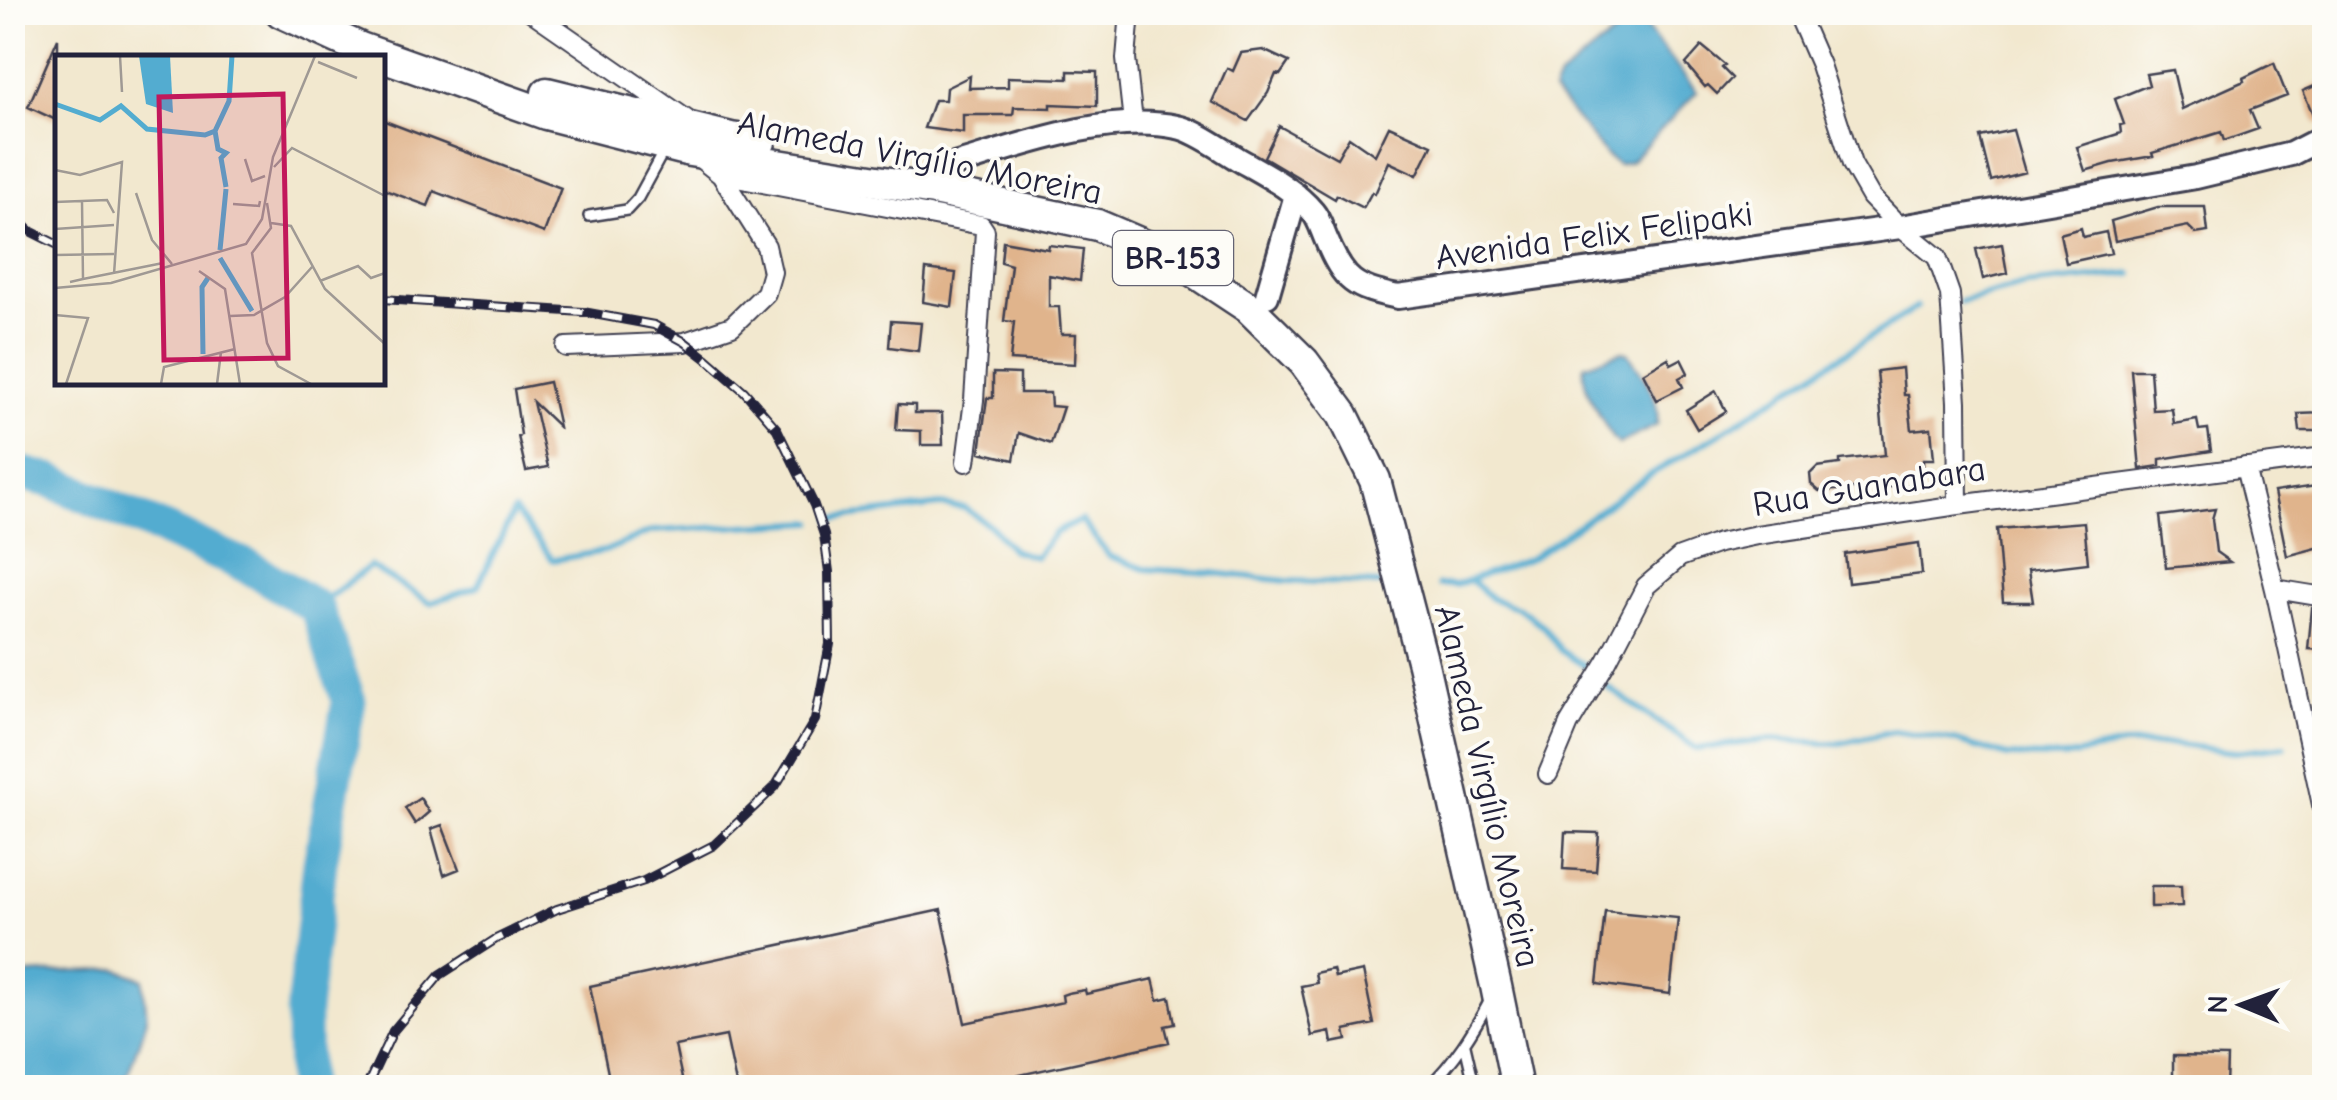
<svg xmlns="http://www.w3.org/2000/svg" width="2337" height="1100" font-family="'Comic Neue',sans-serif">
<rect width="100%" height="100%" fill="#fdfcf7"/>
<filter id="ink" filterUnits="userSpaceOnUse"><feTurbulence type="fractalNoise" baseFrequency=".01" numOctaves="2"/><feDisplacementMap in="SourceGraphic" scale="20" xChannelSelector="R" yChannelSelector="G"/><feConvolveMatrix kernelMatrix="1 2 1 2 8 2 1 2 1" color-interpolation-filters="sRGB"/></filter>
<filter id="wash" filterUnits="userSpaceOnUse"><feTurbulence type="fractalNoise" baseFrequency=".0048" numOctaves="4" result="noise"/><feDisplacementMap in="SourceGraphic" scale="40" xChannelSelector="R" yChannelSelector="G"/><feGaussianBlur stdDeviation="2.25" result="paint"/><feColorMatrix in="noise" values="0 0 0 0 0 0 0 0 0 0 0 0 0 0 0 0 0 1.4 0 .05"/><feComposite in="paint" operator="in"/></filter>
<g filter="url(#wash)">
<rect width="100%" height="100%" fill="#f2e8cf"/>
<!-- water -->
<path fill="#53acd0" stroke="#3a6786" stroke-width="2.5" d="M1643 24 1697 92 1630 162 1618 165 1607 156 1553 92 1559 78 1600 45 1623 29Z
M1623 351 1628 353C1642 374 1661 399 1657 425L1619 444 1613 439C1602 418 1580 389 1584 365Z
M117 969 143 979 147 1019 123 1087H13V975Z"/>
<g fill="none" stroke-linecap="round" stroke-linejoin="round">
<!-- stream -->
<path stroke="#53acd0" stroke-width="6" d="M1960 302 2025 285 2132 274
M832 519 940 505 965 508 993 528 1012 550 1035 557 1055 533 1081 520 1109 556 1145 569 1213 573 1287 581 1379 584
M1470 580 1492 599 1519 608 1543 626 1560 650 1586 667
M1439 585H1456L1531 558 1653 473 1719 434 1917 307
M316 607 370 566 430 603 477 587 514 511 553 560 605 551 652 531 813 522
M1607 687 1697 749 1772 739 1836 744 1893 731 1953 740 2008 756 2064 757 2123 745 2172 744 2234 752 2285 746"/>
<!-- river -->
<path stroke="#53acd0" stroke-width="35" d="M12 471 52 481 251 568 316 607 349 701 320 863 303 1012 304 1088"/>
</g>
<g id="blocks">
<!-- building -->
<path fill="#e0b48c" d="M58 38V121L28 107Z
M1702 46 1725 65 1722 68 1732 78 1717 94 1708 85 1705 87 1686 64Z
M1263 50 1289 62 1280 75 1276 74 1268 93 1248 121 1212 102 1227 68 1233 71 1241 53Z
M2274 63 2287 96 2250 110 2258 129 2224 141 2221 132 2152 153 2153 156 2112 163 2085 171 2077 147 2121 133 2120 125 2124 124 2115 99 2149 85 2146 74 2173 70 2182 109 2244 81 2243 78Z
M1068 71 1097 72V106L1051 104V108L1014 107 1013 115H963V133L924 128 934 100H945L946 88 970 76 969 88 1008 87V77L1068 79Z
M2324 82V122L2317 124 2303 91Z
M382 120 561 188 544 233 434 191 428 206 382 189Z
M1279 126 1337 158 1349 137 1375 155 1389 126 1432 145 1417 175 1389 162 1375 194 1372 192 1363 208 1337 195 1335 199 1264 157Z
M2013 130 2025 172 1991 181 1980 137Z
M2158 207H2205L2208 232 2196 234 2188 226 2115 241 2111 221Z
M2081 228 2083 237 2106 232 2111 253 2066 263 2060 234Z
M1003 241 1048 249 1049 245 1083 249 1080 281 1049 275V307H1059L1061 334H1076L1075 364 1010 360 1014 322 1004 321 1011 265 1001 262Z
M2002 244 2007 273 1983 279 1976 249Z
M926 269 956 273 952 307 923 302Z
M891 321 921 323 918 351 889 347Z
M1668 358 1671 364 1681 359 1688 373 1679 378 1683 387 1657 400 1643 373Z
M1902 368 1904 395H1908L1912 430 1931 428 1934 459H1923V485L1819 491 1811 484 1810 474 1817 467 1840 464V460L1885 455 1877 371Z
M2131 370H2150L2153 410 2172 409 2174 424 2197 420 2199 430 2208 429 2211 451 2160 459V466L2140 469Z
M993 373 1020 374V393H1050L1051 406 1063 407 1051 444 1019 433 1014 460 980 452 987 398H993Z
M549 382 559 427 533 402 548 467 526 471 518 436 521 435 514 389Z
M1716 391 1726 411 1697 429 1686 410Z
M898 404 915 405V413H942L943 445H921V431L896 430Z
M2324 413V431H2300L2298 414Z
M2324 485V546L2287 556 2274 492Z
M2215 509 2212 519 2216 552 2230 562 2166 568 2160 516Z
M2084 522 2088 563 2028 570 2033 602H2003L1997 529Z
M1919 543 1922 574 1848 583 1845 554Z
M2312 608 2324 609V650L2308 649Z
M420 798 429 812 415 824 405 808Z
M442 825 459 869 444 875 431 829Z
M1565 832 1599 833 1596 871 1563 869Z
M2151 886H2181L2182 906 2151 907Z
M941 910 965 1023 1063 1002 1062 995 1068 993 1085 990 1086 994 1153 979 1158 1000 1170 997 1175 1024 1165 1026 1169 1042 961 1088H737L726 1036 675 1046 684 1088H611L590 986Z
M1605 911 1678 918 1670 994 1597 984Z
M1333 969 1335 977 1363 971 1374 1024 1345 1030 1347 1040 1332 1043 1330 1032 1312 1036 1301 986 1317 983 1315 973Z
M2173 1056 2227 1057 2226 1088H2173Z"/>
</g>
</g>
<g filter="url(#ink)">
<use href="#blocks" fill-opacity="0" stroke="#414051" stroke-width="2.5"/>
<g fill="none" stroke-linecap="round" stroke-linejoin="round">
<!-- service casing -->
<g stroke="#414051" stroke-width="14">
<path id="service" d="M589 216 627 210 638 198 663 152
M1465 1045 1475 1088
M1427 1088C1455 1061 1473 1032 1491 998"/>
</g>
<!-- minor casing -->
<g stroke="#414051" stroke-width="22">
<path id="minor" d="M532 12 686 119
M1130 12 1126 59 1133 122
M1797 12 1820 65 1852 164 1871 197 1900 227 1937 257 1950 294 1957 402 1958 505
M697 156 721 175 981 225 985 231 974 400 966 462
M566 347 685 342 732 326 766 293 772 272 766 246 721 175
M2245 467 2275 589 2324 814
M2275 589 2324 597
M1548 774 1569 724 1607 661 1646 586 1680 557 1719 543 1757 535 1958 505 2324 457"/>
</g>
<!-- tertiary casing -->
<g stroke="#414051" stroke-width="28">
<path id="tertiary" d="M938 170C1010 149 1102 112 1177 127 1195 130 1221 149 1238 159 1264 174 1293 188 1313 212 1319 219 1322 230 1326 239 1344 282 1354 288 1398 297L1900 227 2196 177 2291 154 2324 137
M1267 296 1296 195"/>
</g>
<!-- trunk casing -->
<g stroke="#414051" stroke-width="35">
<path id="trunk" d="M281 12 360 48 546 114 690 151 934 190 1097 225 1172 257 1249 308 1304 362 1343 415 1375 480 1423 664 1496 986 1517 1088
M547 93 731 138 760 142"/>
</g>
<!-- service -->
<use href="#service" stroke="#fff" stroke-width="9"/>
<!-- minor -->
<use href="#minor" stroke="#fff" stroke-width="18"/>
<!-- tertiary -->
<use href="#tertiary" stroke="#fff" stroke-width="22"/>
<!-- trunk -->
<use href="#trunk" stroke="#fff" stroke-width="30"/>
<!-- rail casing -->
<g stroke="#22223b" stroke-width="10">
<path id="rail" d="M12 215 32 232 58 245
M366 1088 393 1031 440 975 496 939 557 909 644 881 714 845 775 787 815 720 830 644 829 572 824 535 814 505 777 429 744 391 707 359 685 342 654 325 583 312 382 299"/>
</g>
<!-- rail -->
<use href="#rail" stroke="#fdfcf7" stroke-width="6" stroke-dasharray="19" stroke-linecap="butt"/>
</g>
</g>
<g text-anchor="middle" stroke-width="8" stroke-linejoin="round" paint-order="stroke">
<!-- shield labels -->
<rect fill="#fdfcf7" stroke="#646373" stroke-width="2.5" x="1113" y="231" width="120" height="54" rx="8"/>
<g font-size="32" font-weight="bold" fill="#22223b">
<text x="1173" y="269">BR-153</text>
</g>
<!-- street labels -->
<g font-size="35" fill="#22223b" stroke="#fdfcf7">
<text transform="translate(920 157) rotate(11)" y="12">Alameda Virgílio Moreira</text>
<text transform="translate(1594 235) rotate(-8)" y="12">Avenida Felix Felipaki</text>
<text transform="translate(1869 486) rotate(-9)" y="12">Rua Guanabara</text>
<text transform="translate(1488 786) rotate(77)" y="12">Alameda Virgílio Moreira</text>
</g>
</g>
<!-- overview -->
<g transform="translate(55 55)">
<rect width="330" height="330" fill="#f2e8cf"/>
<path d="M84 1H115L118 58 91 49Z" fill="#53acd0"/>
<path fill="none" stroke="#53acd0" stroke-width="5" d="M0 49 45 65 66 51 92 74 150 80 160 76 174 46 177 1M160 76 163 94 171 98 166 103 171 132M165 195 171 134M165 203 197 256M148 299 147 232 153 223"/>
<path fill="none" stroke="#9f9994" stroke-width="2.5" d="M65 1 67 37M263 7 302 23M190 104 197 126 210 121M219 112 237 93 330 141M0 115 25 120 67 107 59 219M81 138 97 185 117 209M0 147 52 145 59 158M212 148 216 173 197 198 212 288 223 311 256 329M178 149 204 151 205 146M216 168 236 171 270 234 330 289M0 174 59 170M0 200 59 199M144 216 170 234 185 329M28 224 108 208M265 226 303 211 316 223 330 218M15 227 28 224 27 146M0 233 56 228 191 189 207 164 218 102 260 1M0 260 33 263 11 329M175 261 199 260 230 242 257 212M106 329 109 312 180 294M162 329 166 297"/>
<path fill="#c2185b" fill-opacity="0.15" stroke="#c2185b" stroke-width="5" d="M228 39 233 303 109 305 104 42Z"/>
<rect width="330" height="330" fill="none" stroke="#22223b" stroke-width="5"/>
</g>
<!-- margin -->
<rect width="2337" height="1100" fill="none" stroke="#fdfcf7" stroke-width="50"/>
<!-- north arrow -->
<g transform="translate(2242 1005) rotate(271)" stroke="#fdfcf7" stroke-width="8" paint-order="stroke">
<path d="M0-8L18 38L0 25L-18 38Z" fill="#22223b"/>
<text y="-15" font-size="28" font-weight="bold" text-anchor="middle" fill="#22223b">N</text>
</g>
</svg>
